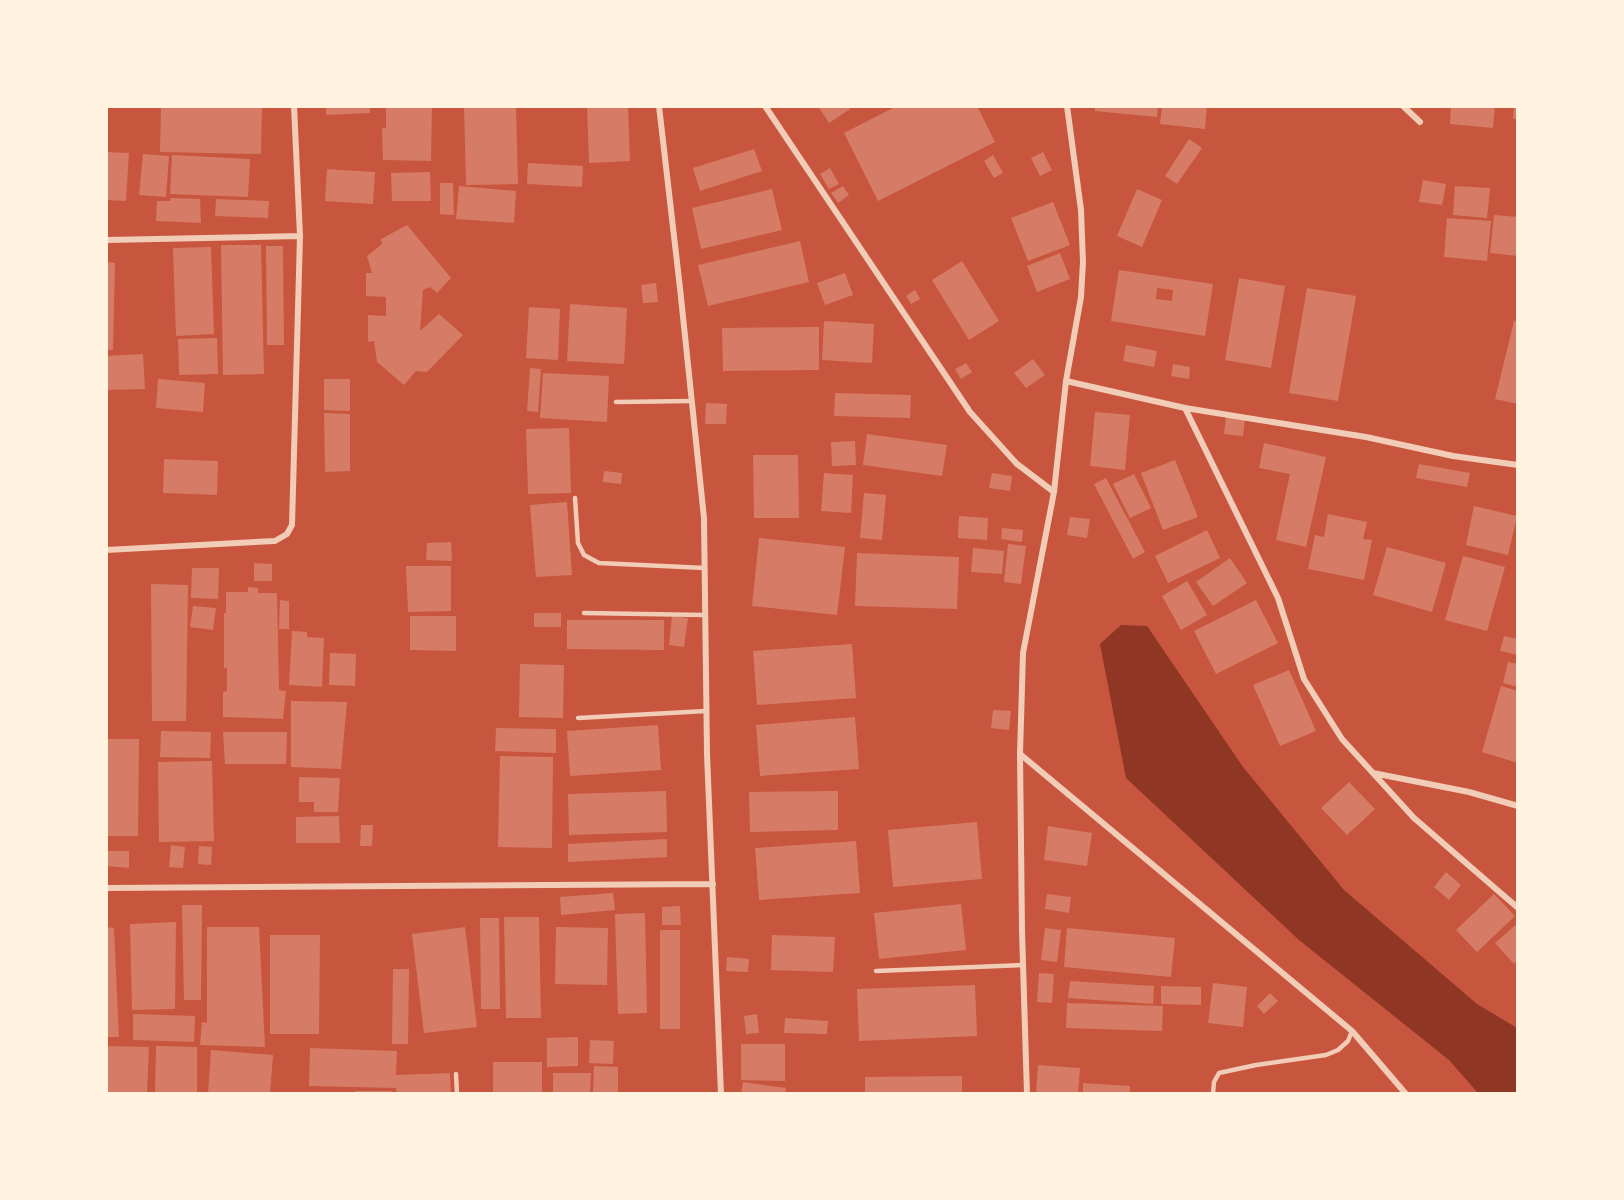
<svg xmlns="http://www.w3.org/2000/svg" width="1624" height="1200" font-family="Manrope,sans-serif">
<rect width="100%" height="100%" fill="#c8553d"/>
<!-- water -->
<path fill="#8f3625" d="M1121 625 1147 626 1243 767 1344 890 1477 1004 1517 1028V1093H1478L1449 1060 1299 940 1126 778 1100 644Z"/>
<!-- building -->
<path fill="#d67c66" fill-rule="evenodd" d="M161 106H262L261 154 160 152Z
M326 106H370V113L326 115Z
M386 106H432L431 161 383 160 382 128H386Z
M464 106H516L518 184 466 185Z
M587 106H628L630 161 589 163Z
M818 106H848L850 109 829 123Z
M897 106H977L995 142 878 201 844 133Z
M1095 106H1158L1157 117 1095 111Z
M1162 106H1207L1205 129 1160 124Z
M1451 106H1495L1493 128 1450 124Z
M1514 106H1518V119H1513Z
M1189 139 1202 148 1177 184 1165 176Z
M754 149 762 171 700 191 693 168Z
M106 152 129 153 126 201 106 200Z
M1043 152 1052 170 1040 176 1031 158Z
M143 154 169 156 166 197 139 195Z
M172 155 250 159 248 197 170 194Z
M993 155 1003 173 994 178 984 161Z
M528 163 583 166 582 187 527 184Z
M830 168 839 184 829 189 820 174Z
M327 169 375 172 373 204 325 201Z
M430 172 431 201H392L391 173Z
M1423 180 1446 184 1442 205 1419 202Z
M440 183H453L454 215 440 214Z
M459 186 516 191 514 223 456 219Z
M843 186 849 195 838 203 831 193Z
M1455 186 1490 188 1487 218 1453 215Z
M772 189 782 230 701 249 692 208Z
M1137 189 1162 200 1142 247 1117 236Z
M171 198 200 199 201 223 156 221 157 201H170Z
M216 199 269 201 268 218 215 216Z
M1053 202 1070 245 1028 261 1011 218Z
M1494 215 1518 217V256L1490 253Z
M1447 218 1491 221 1487 261 1444 257Z
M407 225 451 278 437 293 430 287 423 290 420 331 439 314 463 335 427 372 416 371 404 385 377 362 374 341 368 342V315L386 316V297L366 296V273H372L367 256 382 244 381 239Z
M800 241 809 282 708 306 698 265Z
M221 245H261L264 374 223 375Z
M266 246H283L284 345H267Z
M211 247 214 334 176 336 173 248Z
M1060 253 1070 279 1037 292 1027 266Z
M962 261 999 321 969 340 932 280Z
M106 262 115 263 113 350H106Z
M1119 270 1213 284 1205 336 1111 321ZM1157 288 1173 290 1172 301 1156 299Z
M845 273 853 295 825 305 817 283Z
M1239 278 1285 286 1271 368 1225 360Z
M656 283 658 302 643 303 641 285Z
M1307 288 1356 296 1338 401 1289 393Z
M915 290 920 299 911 304 906 296Z
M570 304 627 308 624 364 567 361Z
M529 307 560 309 558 360 526 358Z
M824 321 874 324 872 363 822 360Z
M1514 321H1518V404L1495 399Z
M819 327V370L723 371 722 328Z
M217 338 218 374 179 375 178 339Z
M1126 345 1157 351 1154 367 1123 361Z
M143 354 145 389 106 390V356Z
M1033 359 1045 375 1026 388 1014 373Z
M966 363 972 372 961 379 955 369Z
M1173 364 1190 367 1189 379 1171 376Z
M530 368 541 369 538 412 527 411Z
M543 373 609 376 607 422 540 418Z
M158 379 205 383 203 412 156 408Z
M324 379H350V411L324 410Z
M835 393 911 395 910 418 834 416Z
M706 403 727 404 726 424H705Z
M1095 412 1130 415 1125 470 1090 466Z
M324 413 350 414V471L325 472Z
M1226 417 1245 419 1243 436 1224 434Z
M569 428 571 493 528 494 526 429Z
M867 434 947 445 942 476 863 465Z
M855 441 856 465 832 466 831 442Z
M1264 443 1326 457 1306 547 1276 540 1290 474 1259 468Z
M753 455H798L799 518H754Z
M164 459 218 461 217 495 163 493Z
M1175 460 1198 517 1163 530 1141 473Z
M1419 464 1470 473 1467 487 1416 478Z
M604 471 622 473 621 484 603 482Z
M824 473 853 475 851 513 821 511Z
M992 473 1012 476 1010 491 989 488Z
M1134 474 1151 508 1130 518 1113 484Z
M1106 478 1145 552 1133 559 1094 484Z
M864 493 886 495 882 540 860 538Z
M567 502 572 575 536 577 530 505Z
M1474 506 1517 516 1508 555 1466 545Z
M1328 514 1367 522 1363 539 1372 540 1364 580 1308 569 1315 535 1324 537Z
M959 516 988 518 987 540 958 538Z
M1070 517 1090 519 1087 538 1067 535Z
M1002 528 1023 530 1022 542 1001 539Z
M1207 530 1220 558 1168 583 1155 556Z
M759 538 845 547 837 615 752 606Z
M451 542 452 561 426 560 427 543Z
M1008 544 1026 546 1021 584 1004 582Z
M1387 547 1446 563 1432 612 1373 595Z
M973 548 1004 551 1002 574 971 572Z
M857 553 959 557 957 609 855 606Z
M1463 556 1505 567 1487 631 1445 620Z
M1230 558 1247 583 1213 606 1196 582Z
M254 563 272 564V581H254Z
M406 566H451V611L408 612Z
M192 568H219L218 599 191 598Z
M1187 581 1207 615 1181 630 1162 596Z
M151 584 188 585 186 721H152Z
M248 587 258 588V593H277L279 690 286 691 283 719 223 717V692L227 691V668H224V613H226V592H248Z
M280 600 289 601V629H279Z
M1256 600 1278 643 1216 674 1194 631Z
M193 606 216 608 213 630 190 627Z
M534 613H561V627H534Z
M410 616H456V651L410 650Z
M672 616 688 618 684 647 669 645Z
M567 620H664V650L567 649Z
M292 631 307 632V637L324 638 322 687 289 685Z
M1504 636 1518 639V655L1500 651Z
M852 644 856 698 757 705 753 651Z
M330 653 356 654 355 686 329 685Z
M1508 662 1518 664V687L1503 683Z
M520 664 564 665 563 718 519 717Z
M1289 670 1316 731 1280 746 1253 685Z
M1501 686 1518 691V763L1482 752Z
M291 701 347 702 341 769 291 767Z
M993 710 1011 711 1009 730 991 728Z
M855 717 859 769 760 776 756 725Z
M658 725 661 770 570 776 567 731Z
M496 728 556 729V753L495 751Z
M161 731 211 732 210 758 160 757Z
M223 732H287L286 764H225Z
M106 739H139L138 836H106Z
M500 756 553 757 552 848 498 847Z
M212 761 214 841 159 842 158 762Z
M299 777 340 778 338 812H314V802H299Z
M1349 782 1375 809 1347 835 1321 808Z
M666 791 667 832 569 835 568 794Z
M838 791V830L750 832 749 792Z
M339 816 340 843H296V817Z
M977 822 982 879 893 887 888 830Z
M361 825H373L372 846H360Z
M1048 826 1092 833 1087 866 1044 860Z
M667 839V857L568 862V844Z
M856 841 860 893 759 900 755 848Z
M171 845 185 847 183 868 169 867Z
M199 846 212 847 211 865 198 864Z
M106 851H129V868L106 866Z
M1446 872 1461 885 1449 900 1434 887Z
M613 893 615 910 561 915 560 897Z
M1047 894 1071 897 1069 913 1045 909Z
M1494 894 1515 916 1477 952 1456 930Z
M961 904 966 950 879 959 874 913Z
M182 905H202L201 1000H184Z
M680 906 681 925H662V907Z
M645 913 647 1013 618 1014 615 914Z
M504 917H539L541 1018H506Z
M480 918H499L500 1009H481Z
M176 922 175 1009 132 1010 130 924Z
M1518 923V960L1514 964 1495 943Z
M106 927 114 928 119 1037H106Z
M207 927H259L265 1047 200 1045 202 1022 207 1023Z
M465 927 477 1027 424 1033 412 934Z
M556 927 608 928 607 985 555 984Z
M1045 928 1061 930 1057 962 1041 960Z
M1067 928 1175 938 1171 977 1064 967Z
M660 930H680V1029H660Z
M270 935H320L319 1034H270Z
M772 935 835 937 833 972 771 970Z
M727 957 749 959 748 972 726 971Z
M393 969H409L408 1044H392Z
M1039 973 1054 974 1052 1003 1037 1002Z
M1070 981 1154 986 1153 1004 1068 998Z
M1213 983 1247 987 1243 1027 1208 1023Z
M975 985 977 1036 859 1041 857 989Z
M1161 986 1201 987V1005L1161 1004Z
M1270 993 1278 1001 1264 1014 1257 1006Z
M1067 1003 1163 1006 1162 1031 1066 1028Z
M133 1014 195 1016 194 1042 133 1040Z
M757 1014 759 1033 746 1034 744 1016Z
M785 1018 828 1021 827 1034 784 1033Z
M578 1037V1066L547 1067V1038Z
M590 1040 614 1041 613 1064 589 1063Z
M741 1044H785V1081L741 1080Z
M106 1046 149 1047 147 1094H106Z
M156 1046 197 1047V1094H155Z
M310 1048 397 1051 396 1075 450 1073 451 1094H397L396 1088 309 1086Z
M211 1050 273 1055 270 1094H208Z
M493 1062H542V1094H493Z
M1038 1065 1080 1068 1078 1094H1036Z
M594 1066 618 1067V1094H593Z
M553 1073H591L590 1094H553Z
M962 1076V1094H865V1077Z
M743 1082 786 1088 785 1094H741Z
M1083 1083 1130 1086V1094H1083Z
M355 1091H392L393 1094H355Z"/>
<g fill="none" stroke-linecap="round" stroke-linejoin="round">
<!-- service -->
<path stroke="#f1ccb7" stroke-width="4.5" d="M616 402 692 401
M575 498 578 543 584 555 599 563 705 568
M584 613 704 615
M578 718 706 711
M876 971 1023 965
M456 1074 457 1094
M1213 1094 1214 1082 1219 1073 1256 1065 1326 1055 1338 1050 1348 1041 1352 1031"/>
<!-- minor -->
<path stroke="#f1ccb7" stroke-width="6" d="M659 106 680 288 704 518 707 754 721 1094
M765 106 970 412 1017 464 1054 492
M1403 106 1420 122
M106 240 300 236
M1066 381 1185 408 1366 437 1453 456 1518 465
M1185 408 1278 598 1304 679 1342 739 1414 818 1518 908
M106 550 275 541 287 534 292 525 300 236 294 106
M1020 754 1352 1031 1406 1094
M1373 773 1469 792 1518 806
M106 888 713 884
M1027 1094 1022 931 1020 754 1023 653 1054 492 1066 381 1081 297 1083 262 1081 210 1067 106"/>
</g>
<!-- border -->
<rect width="1624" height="1200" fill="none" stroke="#fff3e0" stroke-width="216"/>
</svg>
